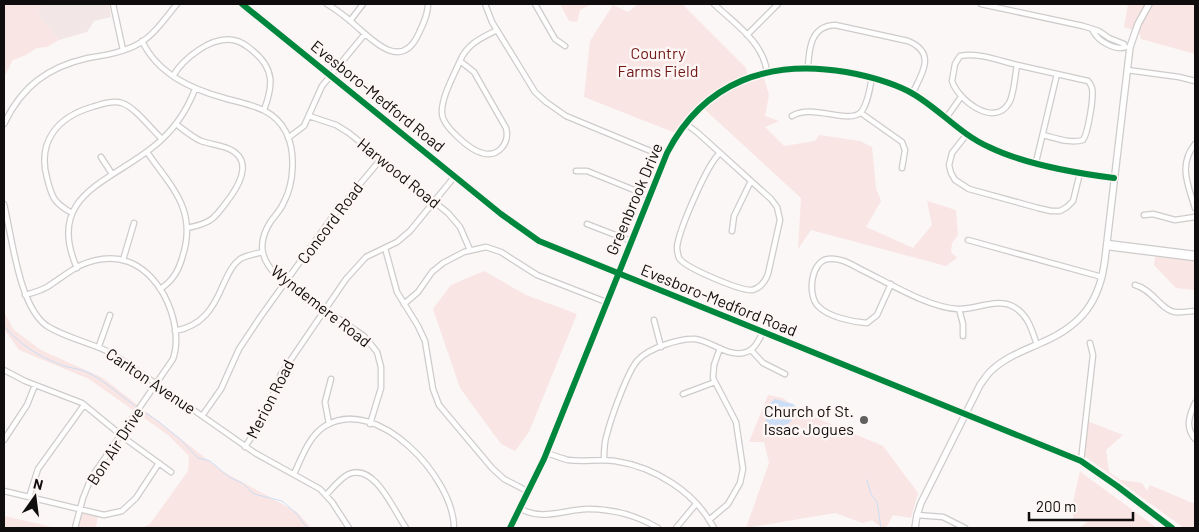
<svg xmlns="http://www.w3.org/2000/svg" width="1199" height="532" font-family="Barlow,sans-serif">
<rect width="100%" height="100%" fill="#fbf7f7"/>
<!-- built -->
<path fill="#f2e7e6" d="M42 4H109L111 17 94 21 87 32 59 40 38 14Z"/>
<!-- green -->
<path fill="#f9e5e3" d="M4 4H42L38 14 59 40 47 47 37 48 26 55 13 60 4 77Z
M560 4H589L590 5 580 10 577 22 569 21Z
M638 4H682L746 68 748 78 763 75 769 95 765 116 779 121 765 127 784 146 815 141 819 135 860 141 872 147 876 188 881 201 866 227 913 248 932 225 927 201 956 210 958 235 952 243 951 252 957 258 946 266 811 230 798 249 801 198 702 107 678 134 584 97 590 41 613 5 628 12Z
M1128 4H1195V54L1141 39 1139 32 1124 27Z
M1156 252 1195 257V290L1176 288 1154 265Z
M484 271 526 295 577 314 529 432 515 451 501 444 460 388 433 309 451 285Z
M4 312 14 330 41 350 103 378 222 471 297 512 311 528H142L150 524 188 471 189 456 168 435 89 379 19 350 4 329Z
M768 395 783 398 798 410 883 446 918 493 911 518 893 515 886 528H882L872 520 863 523 835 513 746 528 769 463 764 442H749Z
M1087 421 1123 435 1106 450 1109 472 1121 480 1142 483 1147 491 1150 485 1195 504V528H1184L1083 455Z
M1080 471 1082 473 1157 528H1079L1088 522 1073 519V502Z
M80 510 98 514 96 528H76Z
M4 516 57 528H4Z"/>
<!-- water -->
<path fill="#cbdef5" d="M775 399 793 404 796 407C795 422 784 430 770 428L765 423 771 402Z"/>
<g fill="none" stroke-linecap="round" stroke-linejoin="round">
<!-- stream -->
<path stroke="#cbdef5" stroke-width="1" d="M4 326C20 345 41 358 64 366 72 368 79 369 87 372 105 381 121 396 138 408
M141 410 158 421 181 440 198 458 210 461 229 477 242 483 254 494 282 501 296 513 307 528
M867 480 871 494 877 502 881 528"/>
<!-- minor casing -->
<g stroke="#cecccb" stroke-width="7">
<path id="minor" d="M113 4 123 50
M327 4C337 10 346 17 355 25 372 40 400 70 417 37 422 27 428 15 428 4
M485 4 492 22 524 74 535 92 546 102 566 116 665 157
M535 4 555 39 565 46
M714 4C735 24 763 42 767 72
M981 4 1083 26 1099 31 1109 38 1124 44 1125 47
M350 21 363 4
M1093 31C1098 41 1115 51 1126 47
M747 35 778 4
M142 41C158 74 191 89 224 98 248 105 273 107 286 132 296 152 294 183 284 202 281 209 276 215 271 221 256 244 261 261 280 279L364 336 377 352 381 367V388L370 424
M460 61 474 72 506 128C510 143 498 158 482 153 470 150 442 126 442 113 441 98 454 75 460 61Z
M460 61C467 44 481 38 497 30
M1017 65C1000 61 978 52 960 56L955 64 952 81C958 100 994 128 1009 103 1014 95 1015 75 1017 65L1088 81C1090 83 1091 85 1092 88 1094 97 1088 133 1083 140 1070 144 1056 138 1043 135
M808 67C809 48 811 26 835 25L908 41C937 53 922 74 912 94
M1127 70 1179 77 1195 81
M173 76C183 59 211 36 233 40 241 41 247 46 253 51 275 69 273 86 264 110
M861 113 902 142 905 150 902 168
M309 116 336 125 349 133 448 213 460 227 470 250
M792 116C812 103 849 125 861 112 868 104 870 87 872 77
M946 118 961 97
M4 124C22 86 48 67 88 58 106 55 125 52 140 43 155 34 166 17 177 4
M176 124C184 130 192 137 201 141 210 144 219 145 227 148 252 158 242 180 231 196 215 217 214 223 187 228
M686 124 698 133 771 199 777 207 780 220 768 274C765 282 761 288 752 290 741 291 685 268 679 258 678 255 677 251 677 247 679 230 707 164 720 153
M967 134 952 153 949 165 951 173 955 180 969 189 1038 208 1051 211H1060L1067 207 1073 201 1080 173
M288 138 304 126 322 86 364 35
M1195 144C1178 165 1188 185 1195 208
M147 152C171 187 197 209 183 255 179 270 173 281 160 289
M101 157 112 174
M1036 162 1057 74
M576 171H587L649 196
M4 204C12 237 19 307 47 326 68 339 93 343 115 355L255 453 320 489 332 502 349 528
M72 213C54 203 52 198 47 178 37 141 58 117 92 107 102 104 113 100 122 103 136 108 151 129 162 139
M1144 215 1153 214 1175 220 1195 217
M587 224 631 241
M732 231 734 216 751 181
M968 240 1102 277
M1107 243 1195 254
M1107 247 1195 258
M385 248 397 292 418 326 425 341 433 389 439 405 492 468 504 479 529 492
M123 260 134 223
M77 268C45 196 108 183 153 147 172 132 186 113 195 89
M891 284 877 315 867 323C853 322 828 317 818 306 807 295 811 261 828 259 839 257 851 264 860 269 887 282 929 308 958 309 975 310 998 297 1014 307 1028 315 1032 330 1037 345
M1135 285C1152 289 1162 311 1175 312 1181 313 1189 311 1195 311
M25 295C32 293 40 291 47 287 58 280 68 272 79 266 116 249 145 262 164 295 174 314 180 339 173 359L91 478 83 498 75 528
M404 304 418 292 432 272 443 263 464 252 486 247 501 252 537 275 606 302
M959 309 963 324V336
M654 320 661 347
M175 331C202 326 213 309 223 285 228 275 231 266 240 259 247 255 255 254 263 252
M99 346 110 315
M751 350 763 363 785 374
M4 370 25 381 82 403 127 440 171 472
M683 394 715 382
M1195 403C1189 416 1185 427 1195 439
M202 416 221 389 239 349 261 316 333 216 381 159
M329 424 325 402 331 379
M4 440 27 405 35 385
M245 447 265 416 281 374 346 279 366 257 397 242 410 231 455 176
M546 453C553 455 561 458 568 460 584 462 599 459 615 461 655 467 695 492 714 528
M604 460C604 451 604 442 607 434 611 418 628 370 638 360 649 348 680 338 695 339 711 341 726 356 743 353 754 351 758 342 763 332
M1081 461 1093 355 1090 343
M294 474C302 457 309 436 325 426 377 394 454 478 454 528
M4 491 104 515 122 511 136 498 159 463
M326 495C333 488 340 478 349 474 375 463 394 511 406 528
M29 497 38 469 84 405
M520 508C540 522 566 509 588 509 614 509 636 515 658 528
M917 515 943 517 965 528
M709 520 728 504 740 483 743 469 736 422 713 378 714 365 720 348
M510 528 544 459 667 153C704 81 770 59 846 72 868 76 888 81 908 91 937 106 959 134 989 147 1024 164 1075 173 1114 178
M676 528 696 504"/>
</g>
<!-- tertiary casing -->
<g stroke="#cecccb" stroke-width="8">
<path id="tertiary" d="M242 4 501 214 539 241 1081 461 1117 486 1172 528"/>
</g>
<!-- secondary casing -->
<g stroke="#cecccb" stroke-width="8">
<path id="secondary" d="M915 528 917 515 921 503 980 385C984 380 987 374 992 370 1007 356 1026 350 1043 342 1082 325 1100 301 1105 259L1130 47 1138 24 1149 4"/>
</g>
<!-- minor -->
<use href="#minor" stroke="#fefefe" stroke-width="4.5"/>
<!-- tertiary -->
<use href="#tertiary" stroke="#fefefe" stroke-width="5"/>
<!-- secondary -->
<use href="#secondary" stroke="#fefefe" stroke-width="5.5"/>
<!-- cycleway casing -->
<g stroke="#fdf6f5" stroke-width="9">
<path id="cycleway" d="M242 4 501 214 539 241 1081 461 1117 486 1172 528
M510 528 544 459 667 153C704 81 770 59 846 72 868 76 888 81 908 91 937 106 959 134 989 147 1024 164 1075 173 1114 178"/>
</g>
<!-- cycleway -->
<use href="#cycleway" stroke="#00873e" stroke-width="6"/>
</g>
<!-- markers -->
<circle fill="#625f5f" stroke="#fdf6f5" stroke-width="2" cx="864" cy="420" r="5"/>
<g text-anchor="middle" stroke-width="5" stroke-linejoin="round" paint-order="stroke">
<!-- park labels -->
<g font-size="16" fill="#6f1817" stroke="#fdf6f5">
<text x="658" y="59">Country<tspan x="658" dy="18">Farms Field</tspan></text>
</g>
<!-- street labels -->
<g font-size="16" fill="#0f0d0d" stroke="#fdf6f5">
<text transform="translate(378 96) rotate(39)" y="6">Evesboro-Medford Road</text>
<text transform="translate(399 173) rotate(39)" y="6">Harwood Road</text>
<text transform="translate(634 199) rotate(-67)" y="6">Greenbrook Drive</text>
<text transform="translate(330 223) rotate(-53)" y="6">Concord Road</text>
<text transform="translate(719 300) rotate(22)" y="6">Evesboro-Medford Road</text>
<text transform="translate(321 306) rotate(38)" y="6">Wyndemere Road</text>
<text transform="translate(151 381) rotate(34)" y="6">Carlton Avenue</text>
<text transform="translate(270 399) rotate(-63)" y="6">Merion Road</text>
<text transform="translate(115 446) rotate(-57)" y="6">Bon Air Drive</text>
</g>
<!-- poi labels -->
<g font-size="16" fill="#0f0d0d" stroke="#fdf6f5" text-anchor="end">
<text x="854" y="417">Church of St.<tspan x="854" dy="18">Issac Jogues</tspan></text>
</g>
</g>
<!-- border -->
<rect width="1199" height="532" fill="none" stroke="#0f0d0d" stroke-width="10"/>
<!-- north arrow -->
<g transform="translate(35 497) rotate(14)" stroke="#fdf6f5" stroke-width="4" paint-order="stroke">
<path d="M0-4L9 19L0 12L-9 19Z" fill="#0f0d0d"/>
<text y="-8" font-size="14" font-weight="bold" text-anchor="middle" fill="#0f0d0d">N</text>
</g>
<!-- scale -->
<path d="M1029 512v8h104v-8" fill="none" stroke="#0f0d0d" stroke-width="2.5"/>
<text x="1036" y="512" font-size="15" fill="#0f0d0d" stroke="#fdf6f5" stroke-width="4" paint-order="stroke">200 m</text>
</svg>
